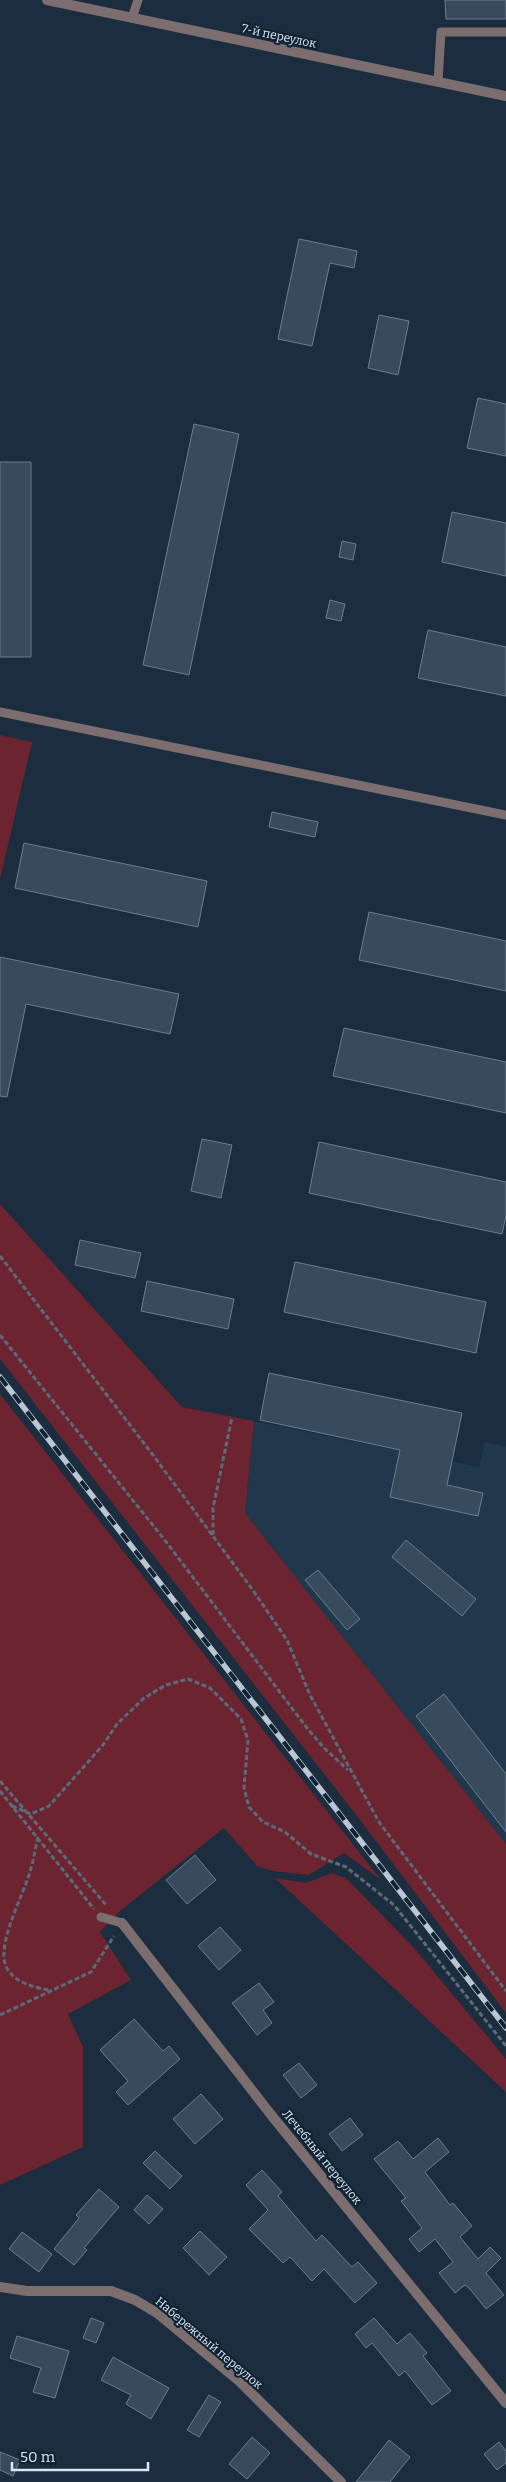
<svg xmlns="http://www.w3.org/2000/svg" width="506" height="2482" font-family="Bitter,serif">
<rect width="100%" height="100%" fill="#1b2d3e"/>
<!-- built -->
<path fill="#20374c" d="M254 1421 479 1467 485 1442 506 1447V1845L245 1513Z"/>
<!-- green -->
<path fill="#6b2430" d="M0 735 32 742 0 879Z
M0 1204 182 1407 254 1421 245 1513 506 1844V2013L357 1816 0 1359Z
M0 1394 381 1880 344 1853 309 1875 272 1871 257 1866 224 1828 120 1911 100 1932 131 1980 68 2014 83 2047V2147L0 2185Z
M332 1873 347 1879 415 1949 506 2059V2092L275 1878 306 1883Z"/>
<!-- building -->
<path fill="#384b5d" stroke="#6a7e92" d="M445 0H506V19H446Z
M299 239 357 251 354 268 330 263 312 346 278 339Z
M379 315 409 321 398 375 368 368Z
M478 398 506 404V456L467 448Z
M194 424 239 434 189 675 143 665Z
M0 462H31V657H0Z
M452 512 506 523V576L442 562Z
M342 541 356 544 353 560 339 557Z
M330 600 345 604 341 621 326 618Z
M428 630 506 647V696L418 678Z
M272 812 318 822 315 837 269 827Z
M24 843 207 881 198 927 15 888Z
M369 912 506 941V991L359 960Z
M0 957 179 994 170 1034 26 1004 7 1097 0 1096Z
M344 1028 506 1062V1113L333 1076Z
M202 1139 232 1145 221 1198 191 1191Z
M319 1142 506 1182V1216L502 1234 309 1193Z
M80 1240 141 1253 135 1278 75 1265Z
M295 1262 486 1302 476 1353 284 1312Z
M147 1281 234 1299 228 1329 141 1311Z
M269 1373 462 1413 447 1485 483 1493 478 1516 390 1497 400 1450 260 1420Z
M406 1540 476 1599 462 1616 392 1557Z
M318 1570 360 1619 347 1630 305 1580Z
M444 1694 506 1774V1832L416 1716Z
M195 1855 216 1880 187 1904 166 1880Z
M220 1927 241 1950 219 1970 198 1946Z
M259 1983 274 2002 263 2010 272 2023 257 2035 232 2003Z
M134 2019 163 2051 169 2046 180 2059 128 2105 116 2092 128 2081 100 2050Z
M299 2063 317 2085 301 2098 283 2075Z
M201 2094 223 2119 195 2144 173 2119Z
M350 2118 363 2135 342 2151 329 2134Z
M438 2138 449 2152 425 2172 450 2205 453 2203 472 2226 460 2237 478 2259 490 2247 501 2258 486 2273 504 2295 486 2309 470 2289 465 2285 455 2293 439 2273 453 2262 435 2239 419 2252 409 2239 422 2228 401 2201 406 2198 374 2159 398 2141 413 2159Z
M155 2151 182 2176 170 2189 143 2163Z
M262 2170 282 2192 278 2196 316 2241 322 2235 352 2267 358 2262 377 2283 355 2303 324 2269 312 2281 290 2257 283 2263 249 2229 268 2210 246 2185Z
M99 2189 119 2207 84 2248 87 2250 74 2265 54 2249 79 2218 76 2215Z
M147 2195 163 2209 149 2224 134 2210Z
M200 2231 227 2257 209 2275 183 2248Z
M22 2232 52 2254 39 2272 9 2249Z
M91 2318 104 2323 96 2343 83 2338Z
M374 2318 397 2344 410 2333 427 2353 423 2356 451 2391 432 2405 405 2371 399 2376 372 2343 366 2348 355 2334Z
M17 2336 69 2351 55 2398 33 2392 41 2368 10 2358Z
M113 2357 169 2388 151 2419 126 2404 131 2395 101 2380Z
M209 2395 221 2402 199 2437 187 2430Z
M252 2437 270 2453 247 2479 229 2464Z
M389 2440 410 2457 390 2482H356Z
M499 2442 506 2451V2463L497 2470 484 2454Z
M0 2452 20 2460 13 2476 0 2470Z"/>
<g fill="none" stroke-linecap="round" stroke-linejoin="round">
<!-- path -->
<path stroke="#5b6b7a" stroke-width="3" stroke-dasharray="5 2.5" stroke-linecap="butt" d="M0 1256 153 1455 252 1589 287 1640 310 1695 379 1822 506 1991
M0 1335 164 1539 307 1728 324 1748 348 1770
M213 1535V1508L232 1417
M0 1781 106 1905
M0 1791 94 1909
M12 1806 31 1814 49 1806 103 1745 117 1724 144 1698 166 1685 188 1679 210 1688 241 1719 248 1740 244 1788 249 1807 263 1822 285 1832 311 1854 346 1867 394 1905 506 2046
M38 1837C35 1850 33 1863 29 1875 21 1899 3 1933 4 1957 5 1980 32 1988 51 1990
M0 2015 91 1972 114 1936"/>
<!-- lane -->
<path stroke="#7c6e6f" stroke-width="9" d="M132 18 138 0
M438 82 441 32H506
M0 712 506 815
M101 1917 122 1923"/>
<!-- street -->
<path stroke="#7c6e6f" stroke-width="10" d="M47 0 506 96
M122 1923 272 2116 506 2403
M0 2287 27 2291H111L135 2300 157 2313 239 2381 341 2482"/>
<!-- rail casing -->
<g stroke="#bac6d2" stroke-width="5.5">
<path id="rail" d="M0 1377 506 2028"/>
</g>
<!-- rail -->
<use href="#rail" stroke="#112333" stroke-width="4" stroke-dasharray="11" stroke-linecap="butt"/>
</g>
<g text-anchor="middle" stroke-width="4.5" stroke-linejoin="round" paint-order="stroke">
<!-- street labels -->
<g font-size="12" fill="#dce7f2" stroke="#112333">
<text transform="translate(279 36) rotate(12)" y="4">7-й переулок</text>
<text transform="translate(322 2157) rotate(51)" y="4">Лечебный переулок</text>
<text transform="translate(209 2343) rotate(40)" y="4">Набережный переулок</text>
</g>
</g>
<!-- scale -->
<path d="M12 2462v8h136v-8" fill="none" stroke="#dce7f2" stroke-width="2.5"/>
<text x="20" y="2462" font-size="15" fill="#dce7f2" stroke="#112333" stroke-width="4" paint-order="stroke">50 m</text>
</svg>
